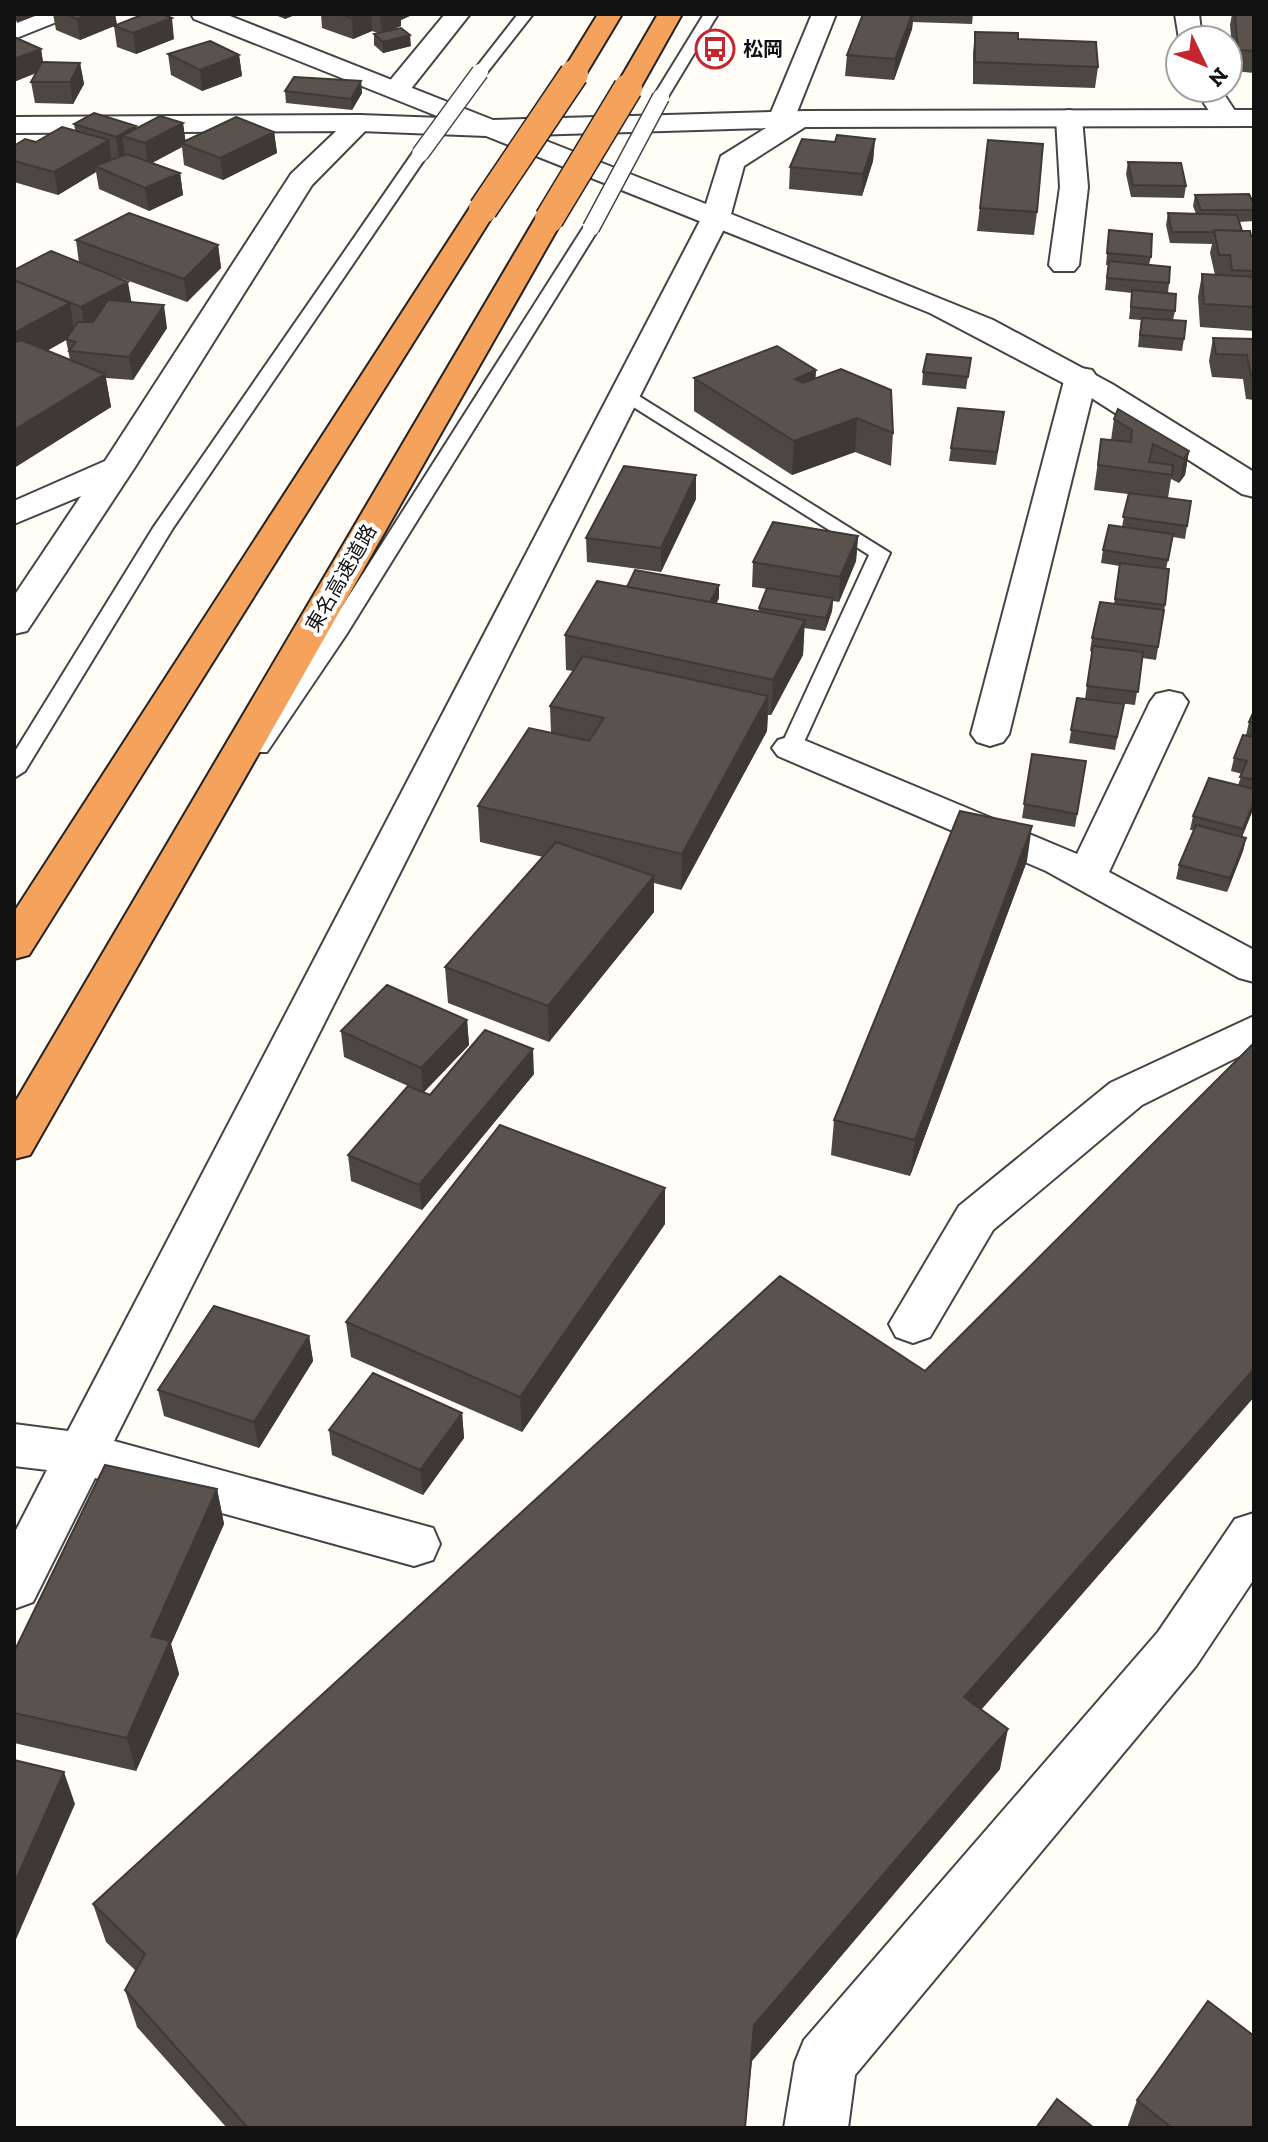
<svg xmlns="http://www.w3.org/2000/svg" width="1268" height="2142" font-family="'Zilla Slab','Noto Sans JP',serif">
<rect width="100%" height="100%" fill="#fffdf5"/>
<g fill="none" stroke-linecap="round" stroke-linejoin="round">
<!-- service casing -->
<g stroke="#444" stroke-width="4">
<path id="service" d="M518 14H533L485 75H475V69Z
M704 14H718L666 100H656L653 97Z
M420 149 428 154 173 528 25 771 14 778V753L153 528 414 151Z
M591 223 599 228 346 635 267 752H251L248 747 324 635 583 228Z
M626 388 890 553 799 753 791 755 780 748 869 555 619 398V390Z"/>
</g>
<!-- minor casing -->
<g stroke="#444" stroke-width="4">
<path id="minor" d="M34 14H67L64 19 14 39V22Z
M445 14H470L406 95H388L384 89 388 83Z
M812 14H836L793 122 789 128H771L767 122Z
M1175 14H1199L1202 40H1180V45Z
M1194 88H1220L1239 117 1235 123H1217Z
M1069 110 1078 112 1082 118 1088 187 1079 265 1074 271H1054L1049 265 1060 187 1056 118 1060 112Z
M360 115 369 117 373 123 312 185 135 467 27 631 14 634V596L81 496 14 524V501L105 461 291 174 351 117Z
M716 208 726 211 730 217 114 1441 433 1528 440 1544 433 1560 414 1566 95 1478 33 1602 14 1609V1534L47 1470 14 1466V1424L68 1431 702 217 706 211Z
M1081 368 1092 370 1097 377 1009 734 1003 742 990 746 977 742 971 734 1065 377 1070 370Z
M1169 691 1182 694 1188 702 1109 872 1254 950V982L1239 978 1046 871 778 756 772 748 778 740 791 736 804 740 1077 854 1150 702 1156 694Z
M1254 1016V1049L1142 1105 993 1230 930 1337 913 1343 896 1337 889 1324 959 1206 1110 1083Z
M1254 1513V1579L1196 1666 855 2075 848 2128H784L795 2062 804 2040 1158 1632 1235 1519Z"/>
</g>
<!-- tertiary casing -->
<g stroke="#444" stroke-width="4">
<path id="tertiary" d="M191 14H225L493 120 805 111 1254 110V126L805 127 744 166 731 214 993 320 1112 384 1254 472V497L1242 494 1090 397 930 313 486 136 360 131 14 133V117L360 115 442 118 194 19ZM766 128 721 156 706 204 531 135Z"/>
</g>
<!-- motorway casing -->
<g stroke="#222" stroke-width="4">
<path id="motorway" d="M598 14H622L583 79H565L561 74Z
M658 14H682L637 94H619L615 88Z
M483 201 493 203 497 209 29 955 14 959V912L469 209 473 203Z
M549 210 559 213 563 219 30 1155 14 1159V1104L535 219 539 213Z"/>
</g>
<!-- service -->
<use href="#service" fill="#fff" fill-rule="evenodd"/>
<!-- minor -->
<use href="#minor" fill="#fff" fill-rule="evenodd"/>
<!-- tertiary -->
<use href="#tertiary" fill="#fff" fill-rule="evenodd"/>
<!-- motorway -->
<use href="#motorway" fill="#f5a25d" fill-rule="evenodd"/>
<!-- service-bridge casing -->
<g stroke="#444" stroke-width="19" stroke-linecap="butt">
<path id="service-bridge" d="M420 154 480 72
M591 228 661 97"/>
</g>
<!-- motorway-bridge casing -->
<g stroke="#222" stroke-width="31" stroke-linecap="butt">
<path id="motorway-bridge" d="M483 209 574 74
M549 219 628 88"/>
</g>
<!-- service-bridge -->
<use href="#service-bridge" stroke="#fff" stroke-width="16"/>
<!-- motorway-bridge -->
<use href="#motorway-bridge" stroke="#f5a25d" stroke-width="28"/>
</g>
<!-- wall -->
<path fill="#4d4742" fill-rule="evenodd" d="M53 14H115L117 25 174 39 136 54 117 47 114 26 80 40 56 30Z
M273 14H297L285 19Z
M321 14H414L401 20V26L391 30 411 46 383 53 374 45V34L378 33 372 31 353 39 322 28Z
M863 14H973L972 24 913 22 912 29 894 80 845 76 847 55Z
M1232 14H1254V73L1234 71 1230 25Z
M975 32 1018 39 1098 67 1095 88 973 84V53Z
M41 49 43 62 80 63 84 84 73 104 35 103 31 82 36 74Z
M168 54 239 55 242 76 202 91 171 75Z
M361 81 362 93 352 110 286 103 285 91Z
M183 123 185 141 274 132 277 153 223 180 184 165 182 147 152 163 180 173 183 195 149 211 99 189 96 172 58 195 14 182V146L36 142 75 130 74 124 136 126 137 128Z
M875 139 873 161 862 196 789 189 790 167 835 142Z
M988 140 1037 212 1034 235 977 231Z
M1128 162 1186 186 1184 198 1131 197 1126 174Z
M1195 195 1254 205V221L1239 222 1242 231 1254 236V331L1200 327 1198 297 1202 274 1215 275 1210 253 1212 244 1170 243 1166 225 1168 213 1196 214 1193 206Z
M1109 230 1151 257 1149 265 1169 283 1168 293 1175 311 1173 320 1184 339 1182 351 1138 347 1141 320 1129 319 1132 293 1105 290 1108 265H1106Z
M76 240 218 245 221 268 187 302 82 264 131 302 167 328 133 380 106 378 111 407 14 468V270L79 263ZM66 340 70 360 47 351Z
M1213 338 1254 339V400L1246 399 1243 379 1212 377 1209 361Z
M816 370 815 379 893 433 891 466 855 452 792 475 694 411V378Z
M969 370 966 389 922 385 923 372Z
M1004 412 996 465 949 461 951 448Z
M1114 419 1189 451 1185 475 1179 483 1171 479 1168 498 1191 501 1185 539 1173 537 1166 569 1165 605 1156 660 1142 658 1135 705 1085 699 1092 652 1090 651 1092 638 1114 604 1120 566 1101 563 1103 550 1122 527 1128 494 1094 490 1101 439 1111 440Z
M696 499 661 572 587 562 586 538Z
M858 536 856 561 839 602 833 601 832 611 825 631 804 628 803 655 771 715H768L767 731 681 890 654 883V912L549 1042 448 1003 445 967 543 857 480 842 478 806 551 733 550 706 573 671 566 670 565 635 627 587 719 585V598L716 604 759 612V608L767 589 752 587 753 562Z
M1077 698 1124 704 1115 750 1069 743Z
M1254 711V737L1246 735 1249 722Z
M1254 737V807L1242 837 1246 838 1243 851 1227 892 1176 879 1179 865 1194 830H1190L1193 816 1238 785 1242 774 1231 771 1234 758Z
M1032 754 1086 761 1075 827 1022 818Z
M1027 861 910 1176 831 1155 834 1120Z
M467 1020 469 1045 424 1092 430 1095 534 1074 422 1210 351 1181 348 1155 408 1086 344 1057 341 1031Z
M1254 1043V1397L981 1710 1000 1769 752 2061 745 2128H227L137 2027 125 1990 136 1971 106 1942 93 1904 925 1371Z
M665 1224 522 1432 351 1357 346 1322Z
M309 1336 313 1361 259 1448 164 1416 158 1390Z
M462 1413 464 1438 423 1495 332 1455 329 1430Z
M217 1489 224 1524 171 1644 179 1674 136 1771 14 1743V1652Z
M1137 2100 1254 2128H1127Z"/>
<!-- shaded-wall -->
<path fill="#3f3936" d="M15 14H40L17 23Z
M89 14H115L117 25 80 40 77 19Z
M284 14H297L285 19Z
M361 14H371L372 31 353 39 352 18Z
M380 14H414L401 20V26L382 34Z
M912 14H913L912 29 894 80 895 59Z
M172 18 174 39 136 54 133 33Z
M410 35 411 46 383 53V42Z
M41 49 44 70 14 82V59Z
M239 55 242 76 202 91 200 70Z
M80 63 84 84 73 104 70 82Z
M361 81 362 93 352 110 351 99Z
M183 123 186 144 181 143 182 147 148 165 145 143Z
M136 126 139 141 122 136 125 156 119 159 116 137Z
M274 132 277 153 223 180 220 158Z
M875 139 873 161 862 196 863 174Z
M109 140 112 162 95 166 96 172 58 195 54 172Z
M180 173 183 195 149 211 145 188Z
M218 245 221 268 187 302 184 279Z
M128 282 132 305 85 330 81 307Z
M70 303 75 335 14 369V333Z
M164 305 167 328 133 380 129 357Z
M816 370 814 403 795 379Z
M105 374 111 407 14 468V430Z
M857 418 855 452 792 475 794 441Z
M1189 451 1185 475 1179 483 1184 459Z
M696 475V499L661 572V548Z
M858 536 856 561 839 602 840 577Z
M719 585V598L706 625V612Z
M833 598 832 611 825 631 826 618Z
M805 620 803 655 771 715 773 680Z
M768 696 767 731 681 890 682 854Z
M1254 801V807L1240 842 1243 829Z
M1032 826 1027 861 910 1176 915 1140Z
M1246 838 1243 851 1227 892 1230 878Z
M654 876V912L549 1042 548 1006Z
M467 1020 469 1045 423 1093 421 1068Z
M533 1049 534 1074 422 1210 419 1185Z
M665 1188V1224L522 1432 520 1397Z
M309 1336 313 1361 259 1448 254 1422Z
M1254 1369V1397L957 1737 964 1697Z
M462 1413 464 1438 423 1495 420 1470Z
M217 1489 224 1524 171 1644 179 1674 136 1771 127 1738 151 1636Z
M1008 1729 1000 1769 752 2061 754 2025Z
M64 1772 75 1804 14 1944V1884Z"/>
<!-- building -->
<path fill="#5a524d" stroke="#3f3936" stroke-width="2" d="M64 14H89L77 19Z
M144 14H162L172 18 133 33 114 26Z
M340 14H361L352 18Z
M863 14H912L895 59 847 55Z
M1235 14H1254V51L1238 50Z
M401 28 410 35 383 42 374 34Z
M975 32 1018 33V39L1096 42 1098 67 975 62Z
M14 37 41 49 14 59Z
M210 41 239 55 200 70 168 54Z
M42 62 80 63 70 82H31Z
M294 77 361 81 351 99 285 91Z
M94 113 136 126 116 137 74 124Z
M160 116 183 123 145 143 122 136Z
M236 117 274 132 220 158 181 143Z
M62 127 109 140 54 172 14 161V146L25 139 36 142Z
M837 135 875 139 863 174 790 167 802 139 835 142Z
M988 140 1043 144 1037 212 980 208Z
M127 154 180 173 145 188 95 166Z
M1128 162 1181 163 1186 186 1133 185Z
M1249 194 1254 205V210H1201L1195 195Z
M129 213 218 245 184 279 76 240Z
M1168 213 1237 215 1242 231 1214 230V232H1172Z
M1109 230 1152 234 1151 257 1107 253Z
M1214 230 1250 231 1251 236H1254V271L1232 270 1230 255H1219Z
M51 251 128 282 81 307 14 280V270Z
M1109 261 1170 267 1169 283 1107 278Z
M1202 274 1254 277V307L1204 304Z
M14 280 70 303 14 333Z
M1132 290 1176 294 1175 311 1131 307Z
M108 300 164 305 129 357 69 351 76 342 66 339 78 322H93Z
M1142 318 1186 321 1184 339 1140 335Z
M1213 338 1254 339V376H1251L1247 355 1216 354Z
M21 340 105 374 14 430V343Z
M777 346 816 370 795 379 803 383 841 369 891 390 893 433 857 418 794 441 694 378Z
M927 354 971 358 968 377 923 372Z
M958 408 1004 412 997 452 951 448Z
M1118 409 1189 451 1184 459 1153 444 1149 462 1173 465 1172 475 1098 465 1101 439 1131 442 1132 430 1114 419Z
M624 466 696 475 661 548 586 538Z
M1129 493 1191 501 1187 526 1123 517Z
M773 522 858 536 840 577 753 562Z
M1109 525 1173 534 1168 560 1103 550Z
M1120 563 1169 569 1165 605 1115 599Z
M635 570 719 585 710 602 627 587Z
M597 581 805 620 773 680 565 635Z
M767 588 833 598 826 618 759 608Z
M1100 602 1164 610 1158 647 1092 638Z
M1093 646 1143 652 1138 692 1087 686Z
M583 656 768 696 682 854 478 806 529 728 589 741 604 718 550 706Z
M1077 698 1124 704 1117 737 1071 730Z
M1254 711V723L1249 722Z
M1243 735 1254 737V780L1240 777 1247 761 1234 758Z
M1032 754 1086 761 1077 814 1024 804Z
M1209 778 1254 789V801L1243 829 1193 816Z
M960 811 1032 826 915 1140 834 1120Z
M1196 825 1246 838 1230 878 1179 865Z
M556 842 654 876 548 1006 445 967Z
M387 985 467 1020 421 1068 341 1031Z
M485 1030 533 1049 419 1185 348 1155 408 1086 430 1095Z
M1254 1043V1369L964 1697 1008 1729 754 2025 745 2128H248L125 1990 145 1954 93 1904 780 1276 925 1371Z
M500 1125 665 1188 520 1397 346 1322Z
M214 1306 309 1336 254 1422 158 1390Z
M373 1373 462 1413 420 1470 329 1430Z
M105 1465 217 1489 151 1636 170 1641 127 1738 14 1713V1652Z
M14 1760 64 1772 14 1884Z
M1208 2001 1254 2036V2128H1172L1137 2100Z
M1057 2099 1094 2128H1036Z"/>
<!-- icons -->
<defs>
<g id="bus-ring" transform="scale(2)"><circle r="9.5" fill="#fff" stroke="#c4262e" stroke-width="1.5"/><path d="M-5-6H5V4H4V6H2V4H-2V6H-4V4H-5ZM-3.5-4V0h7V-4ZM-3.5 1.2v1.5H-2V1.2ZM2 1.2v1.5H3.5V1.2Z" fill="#c4262e"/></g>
</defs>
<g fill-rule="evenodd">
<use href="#bus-ring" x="715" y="49"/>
</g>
<g text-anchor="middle" stroke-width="8" stroke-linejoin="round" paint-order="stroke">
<!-- far-poi labels -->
<g font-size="20" font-weight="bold" fill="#111" stroke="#fff" text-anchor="start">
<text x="743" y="56">松岡</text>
</g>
<!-- far-street labels -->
<g font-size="20" fill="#111" stroke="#fff">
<text transform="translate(341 578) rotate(-60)" y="7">東名高速道路</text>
</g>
</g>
<!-- border -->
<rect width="1268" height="2142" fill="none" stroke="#111111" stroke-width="32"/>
<!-- north arrow -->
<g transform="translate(1204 64) rotate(133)"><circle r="38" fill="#ffffff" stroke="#a0a0a0" stroke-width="2"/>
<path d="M0-6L14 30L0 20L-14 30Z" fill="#c4262e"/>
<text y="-12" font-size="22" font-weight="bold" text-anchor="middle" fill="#111111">N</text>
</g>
</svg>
